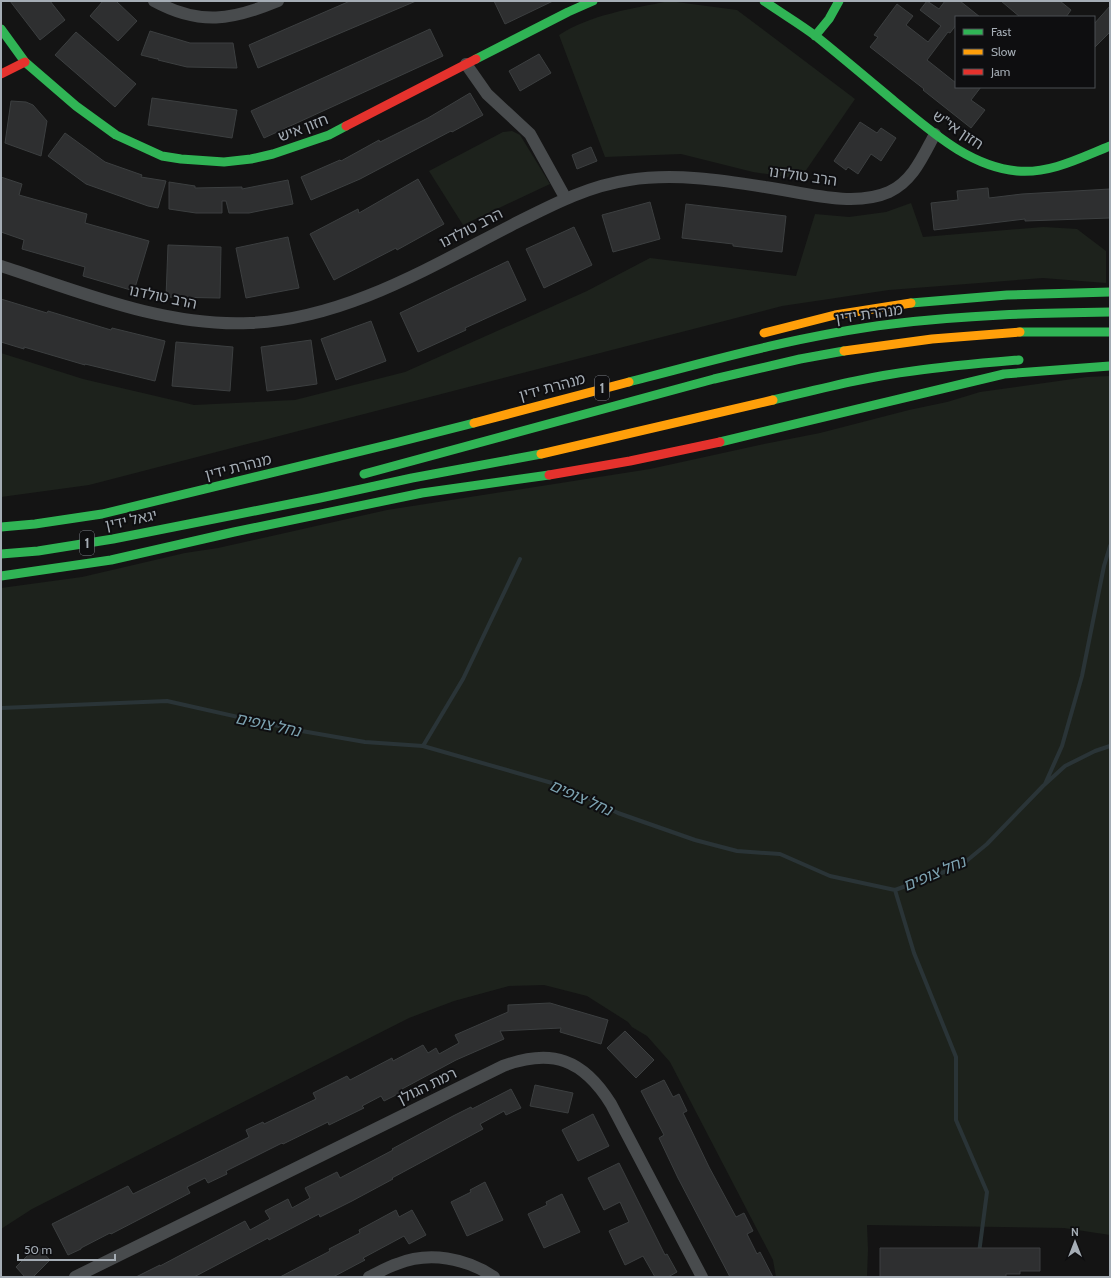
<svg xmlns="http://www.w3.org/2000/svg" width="1111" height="1278" font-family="Cabin,'Noto Sans Hebrew',sans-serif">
<rect width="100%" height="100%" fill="#141414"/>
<!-- green -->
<path fill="#1d221c" d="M669 1 737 10 855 99 800 179 753 172 681 154 605 157 559 35C592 14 631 9 669 1Z
M512 131 520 135 550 184 463 225 429 171 503 132Z
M911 203 923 237 1043 227 1077 229 1106 251V283L1043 278 889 290 782 306 89 485 1 497V353L83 379 194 405 295 400 405 372 587 291 650 258 796 276 815 214 849 217 886 212Z
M1110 376V1235L1064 1228 867 1225 868 1250 867 1277H776L773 1260 670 1062 647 1036 632 1027 628 1022 587 996 544 985 509 986 454 1001 409 1018 32 1209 1 1229V588L82 577 185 553 218 548 387 510 650 469 764 444 820 433 909 410 947 402 980 392 1087 377Z"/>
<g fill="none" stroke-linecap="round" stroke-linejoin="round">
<!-- stream -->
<path stroke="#2a3437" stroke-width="4" d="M1 708 167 701 296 730 365 742 423 746 566 787 618 813 695 840 737 851 780 854 830 876 895 890 944 872 964 863 987 844 1043 786 1065 766 1095 751 1110 746
M423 746 463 679 520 559
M1045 784 1062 746 1082 676 1104 566 1110 546
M895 890 914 953 956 1057V1120L987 1192 979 1253"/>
</g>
<!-- building -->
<path fill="#2e2f30" stroke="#3c3f40" d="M10 1H50L65 20 40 40Z
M103 1H116L137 21 118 41 90 16Z
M350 1H416L258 68 249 45Z
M494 1H553L505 24Z
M927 1 939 9 945 1H960L980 17H956V25L950 33 948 32 927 60 956 83V87H981L971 100 985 110 971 128 923 90 924 89 870 47 878 37 874 35 897 4 913 16 906 25 928 42 941 26 920 10Z
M1001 1H1060L1071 10 1066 17H1020Z
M1110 6V32L1094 48V24Z
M430 29 443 56 264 138 251 111Z
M150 31 190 43H233L237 68 187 67 158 60V58L157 59 141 55Z
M76 32 136 84 115 107 55 55Z
M539 54 551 73 520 91 509 71Z
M470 93 483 115 452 132 451 131 360 179 311 200 301 177 340 160 341 161 379 140 380 142 428 118Z
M152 98 237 110 232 138 148 125Z
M11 101 26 102 33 105 47 121 41 156 5 143Z
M860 122 877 133 881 128 896 138 881 161 871 154 858 174 848 167 846 170 834 161Z
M65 133 105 162 142 175 141 177 166 181 158 208 148 206 86 184 48 156Z
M591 147 597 161 577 169 572 155Z
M1 177 22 184 19 195 87 214 85 223 149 241 134 291 83 276 85 267 22 249 24 240 1 232Z
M418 179 444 224 397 250 396 248 334 280 310 234 358 209 359 213Z
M288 180 293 204 249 213H229L226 201H222V213H196L169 209V182L195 186V188L242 187V189Z
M988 188 989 198 1022 194 1110 189V218L1025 221V219L934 230 931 203 958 200 957 191Z
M650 202 660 239 613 252 602 215Z
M686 204 786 216 782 252 733 246V244L682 238Z
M574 227 592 265 544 288 526 249Z
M288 237 299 288 246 298 236 248Z
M168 245 221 247 220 298 166 297Z
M508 261 526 300 465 328 466 330 418 352 400 313Z
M1 299 47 313 48 311 111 330 112 328 165 341 155 381 85 364V365L24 347V349L1 342Z
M371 321 386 361 336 380 321 339Z
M311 340 317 384 267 391 261 347Z
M176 342 233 347 230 391 172 386Z
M550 1003 608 1020 601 1044 560 1032 561 1028 500 1031 504 1039 456 1060 402 1089 404 1091 384 1101 381 1096 362 1106 364 1108 329 1125 328 1122 283 1144 282 1143 226 1171 227 1174 208 1183 205 1178 187 1187 190 1193 111 1234 110 1233 81 1248V1249L68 1255 52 1224 128 1186 133 1194 233 1145 249 1137 246 1130 263 1122 264 1124 316 1099 313 1093 347 1076 350 1080 392 1058 393 1061 423 1045 428 1053 436 1048 439 1054 459 1043 455 1035 508 1012V1005Z
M625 1031 654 1060 636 1078 607 1048Z
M664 1080 673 1097 679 1094 687 1111 683 1113 709 1167 736 1217 744 1213 753 1231 747 1234 757 1254 760 1252 773 1277H730L678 1178 659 1138 664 1135 641 1091Z
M535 1085 573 1093 568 1113 530 1106Z
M511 1089 521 1108 506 1115 504 1111 480 1124 483 1129 392 1178 393 1179 352 1201 320 1217 319 1214 269 1240 268 1238 194 1277H136L160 1265V1266L245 1221 250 1230 270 1219 265 1211 288 1199 292 1208 310 1198 305 1188 337 1172 340 1178 393 1150 392 1149 453 1116 471 1107 472 1109Z
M593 1114 609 1146 578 1161 562 1130Z
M619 1163 665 1255 667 1254 677 1272 668 1277H655L643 1256 625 1265 609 1231 629 1222 620 1202 604 1210 588 1178Z
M485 1182 503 1220 467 1236 451 1202 471 1192 470 1190Z
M562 1194 580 1232 544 1248 528 1214 547 1205 546 1202Z
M396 1210 399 1217 412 1210 426 1235 409 1244 404 1236 363 1258 365 1260 333 1277H280L330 1251 329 1249 360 1233 359 1230Z
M37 1246 50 1260 33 1277H25L16 1267Z
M880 1248H1040V1271H1020V1274H1006V1277H880Z"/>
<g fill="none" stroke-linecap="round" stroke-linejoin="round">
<!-- street -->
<path stroke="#484b4d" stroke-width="12" d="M154 1C200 26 232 20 278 1
M466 64 487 94 530 134 566 199
M1 266C81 292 164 327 250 323 345 319 430 267 512 225 550 206 587 186 629 180 674 173 721 180 765 187 802 192 853 208 889 192 913 181 923 156 935 134
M75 1277 503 1066C552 1048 583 1059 611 1104L702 1277
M369 1277C378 1273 387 1267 397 1264 429 1251 466 1258 494 1277"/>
<!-- fast -->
<path stroke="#30b455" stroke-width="9" d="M764 1C781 13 800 24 817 37 843 58 869 80 894 101 930 130 968 166 1017 171 1050 174 1080 158 1110 146
M1 29 25 62 76 106 116 135 162 156 181 159 224 162 251 159 273 154 329 135 346 126
M815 36 829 19 839 1
M476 59 568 12 593 1
M911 303 1007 295 1110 292
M1020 332H1110
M629 382C716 359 803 335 892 324 965 315 1037 313 1110 312
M773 400C820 389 866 377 913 371 948 366 984 363 1019 360
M720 442 1004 374 1110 366
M364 474 714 379 800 359 844 351
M1 527 35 524 102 514 395 443 474 423
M1 554 38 551 113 539 320 498 412 478 541 454
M1 576 111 560 234 532 422 493 549 475"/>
<!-- slow -->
<path stroke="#ff9f0a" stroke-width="9" d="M764 333 835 315 911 303
M844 351 932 339 1020 332
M474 423 629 382
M541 454 773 400"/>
<!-- jam -->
<path stroke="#e5322d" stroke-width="9" d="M1 74 25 62
M346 126 476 59
M549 475 630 461 720 442"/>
</g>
<g text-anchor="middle" stroke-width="4" stroke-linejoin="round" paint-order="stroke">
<!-- shield labels -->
<g fill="#0e0e10" stroke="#787d84" stroke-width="1">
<rect x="595" y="376" width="14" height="24" rx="3"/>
<rect x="80" y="531" width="14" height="24" rx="3"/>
</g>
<g font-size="14" font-weight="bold" fill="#a5adb5">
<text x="602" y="393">1</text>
<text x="87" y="548">1</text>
</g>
<!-- street labels -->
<g font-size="15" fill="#a5adb5" stroke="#0e0e10">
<text transform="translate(303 128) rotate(-21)" y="5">חזון איש</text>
<text transform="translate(958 130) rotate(34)" y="5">חזון אי"ש</text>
<text transform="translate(803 176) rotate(8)" y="5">הרב טולדנו</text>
<text transform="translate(471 228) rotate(-27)" y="5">הרב טולדנו</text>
<text transform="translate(163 297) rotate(12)" y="5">הרב טולדנו</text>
<text transform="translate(869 314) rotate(-8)" y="5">מנהרת ידין</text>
<text transform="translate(552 387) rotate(-15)" y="5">מנהרת ידין</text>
<text transform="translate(238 467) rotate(-14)" y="5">מנהרת ידין</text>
<text transform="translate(131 520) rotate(-12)" y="5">יגאל ידין</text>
<text transform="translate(427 1086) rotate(-26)" y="5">רמת הגולן</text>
</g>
<!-- water labels -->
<g font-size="16" font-style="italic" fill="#7ca2b0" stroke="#0e0e10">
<text transform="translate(268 724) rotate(12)" y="6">נחל צופים</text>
<text transform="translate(581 797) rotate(24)" y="6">נחל צופים</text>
<text transform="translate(934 873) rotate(-23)" y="6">נחל צופים</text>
</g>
</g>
<!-- border -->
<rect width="1111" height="1278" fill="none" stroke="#a5adb5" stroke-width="4"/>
<!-- legend -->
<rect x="955" y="16" width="140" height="72" fill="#0e0e10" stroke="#4a4e52"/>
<rect x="963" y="29" width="20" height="6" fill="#30b455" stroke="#4a4e52"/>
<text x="991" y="36" font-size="12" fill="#a5adb5">Fast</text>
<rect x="963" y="49" width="20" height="6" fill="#ff9f0a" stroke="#4a4e52"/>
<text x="991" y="56" font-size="12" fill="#a5adb5">Slow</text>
<rect x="963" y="69" width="20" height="6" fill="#e5322d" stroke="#4a4e52"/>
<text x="991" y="76" font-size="12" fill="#a5adb5">Jam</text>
<!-- north arrow -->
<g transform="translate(1075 1242)" stroke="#0e0e10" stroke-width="3" paint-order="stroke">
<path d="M0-3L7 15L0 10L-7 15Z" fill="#a5adb5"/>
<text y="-6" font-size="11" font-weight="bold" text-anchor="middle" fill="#a5adb5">N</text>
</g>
<!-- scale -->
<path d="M18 1254v6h97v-6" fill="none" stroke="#a5adb5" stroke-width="2"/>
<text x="24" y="1254" font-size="12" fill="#a5adb5" stroke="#0e0e10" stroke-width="3" paint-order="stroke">50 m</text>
</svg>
